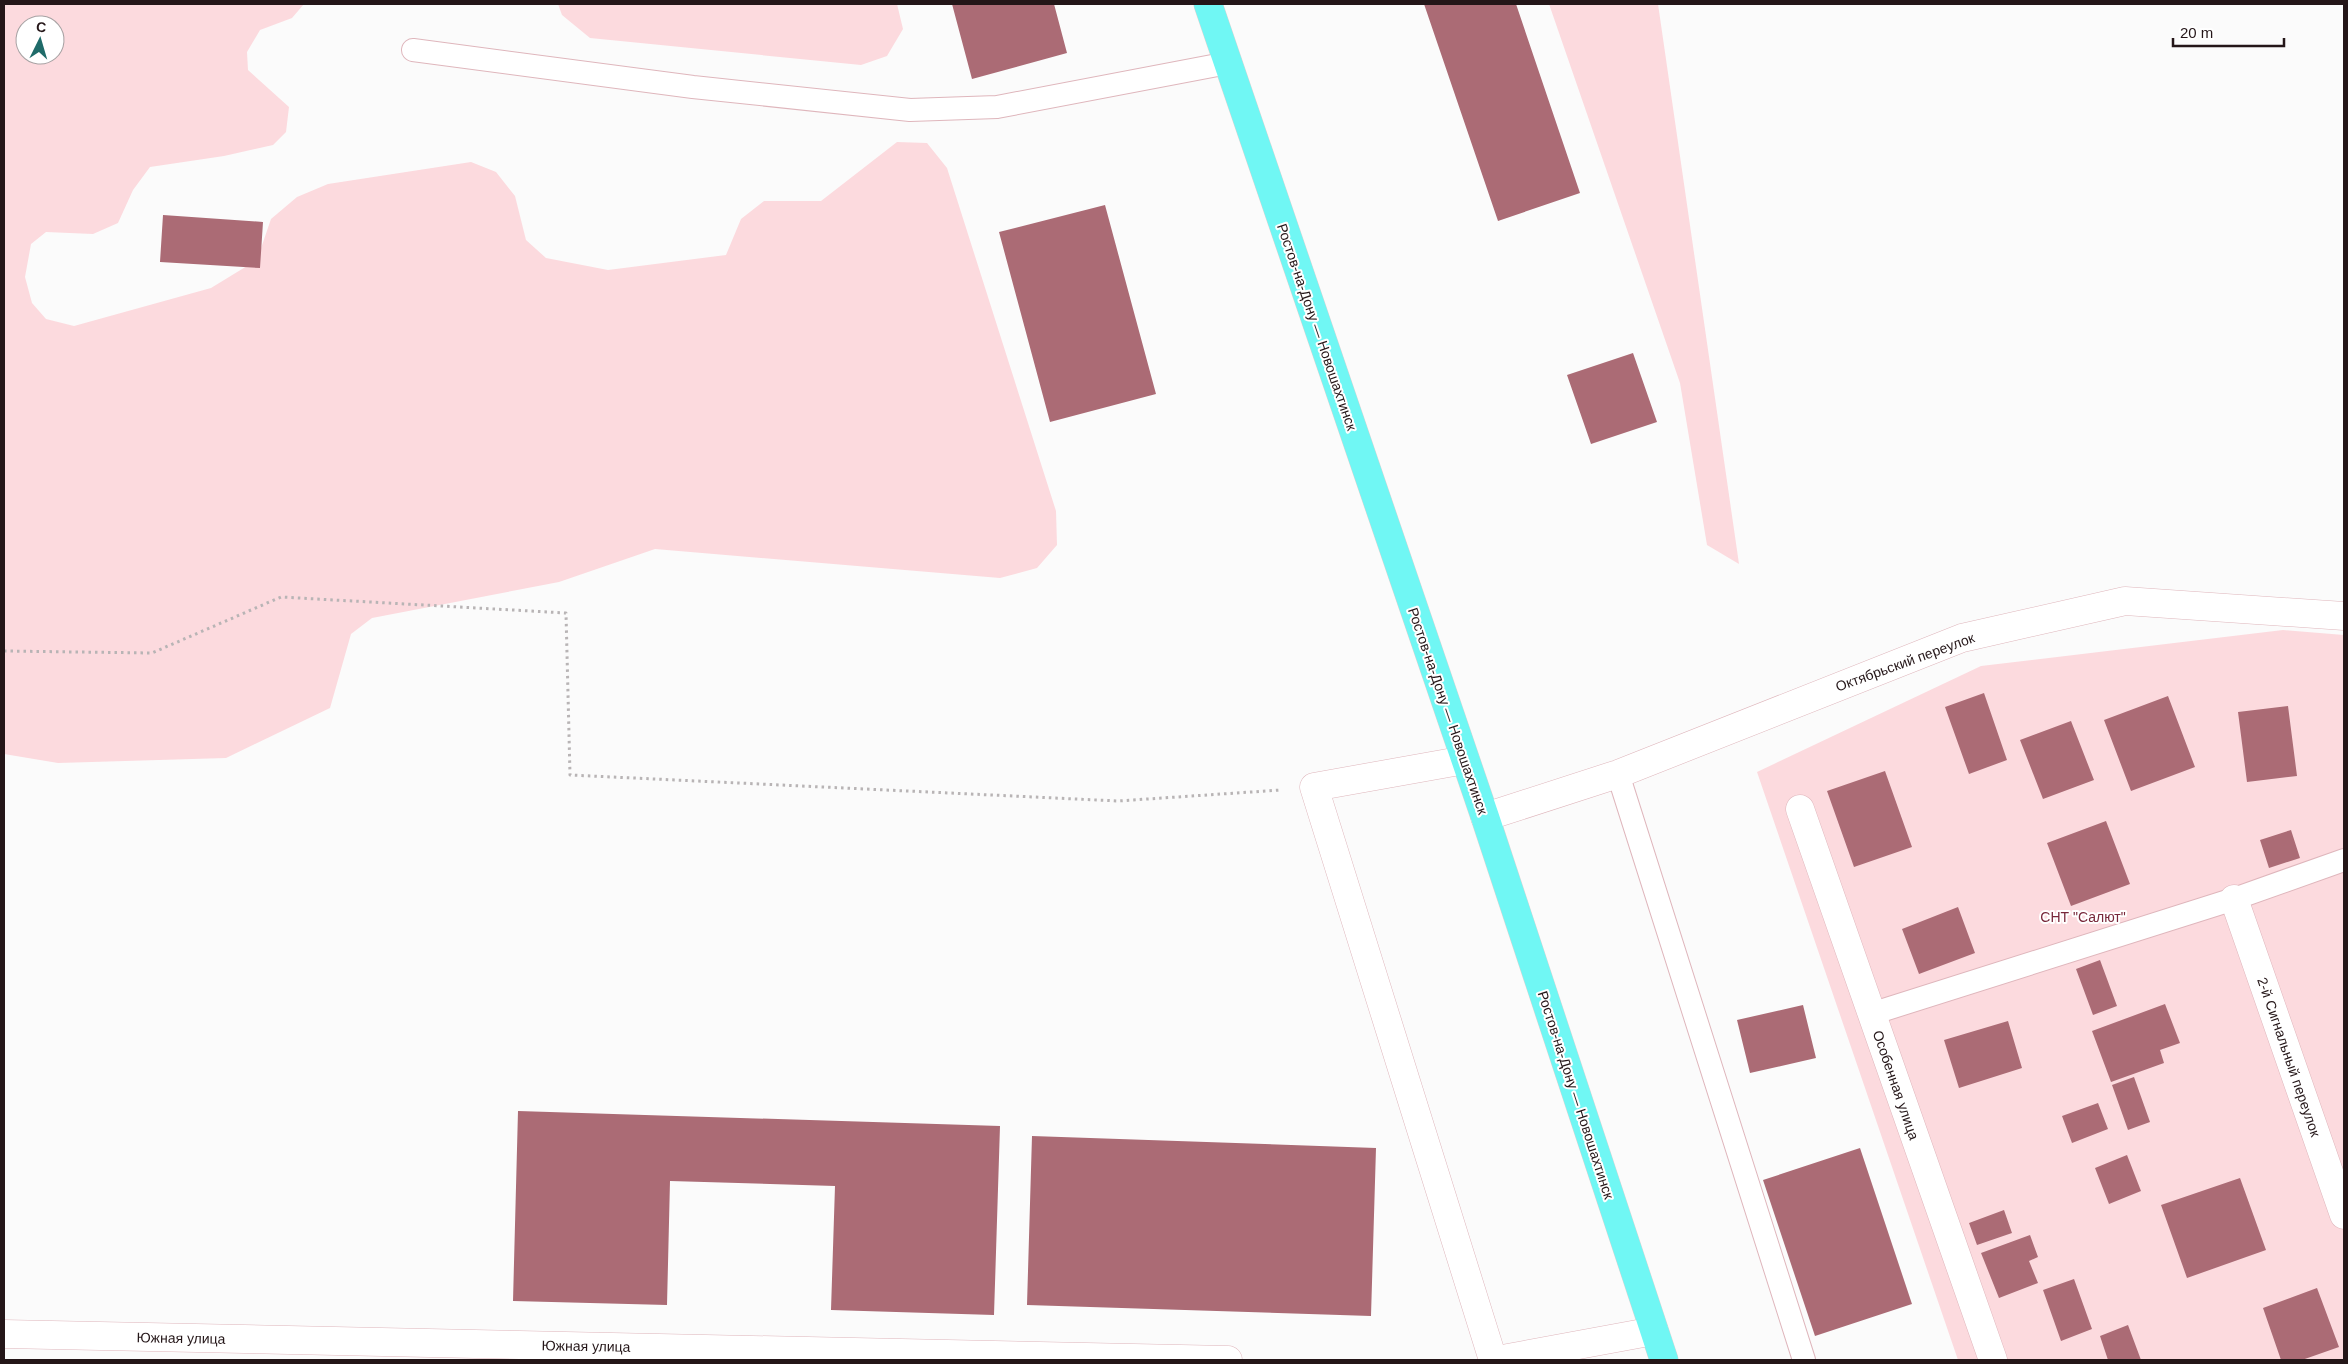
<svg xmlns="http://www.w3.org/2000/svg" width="2348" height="1364" font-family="Arial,sans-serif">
<rect width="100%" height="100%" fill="#fbfbfb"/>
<!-- green -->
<path fill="#fcdade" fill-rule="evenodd" d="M4 4H304L292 18 260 30 247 52 248 70 289 107 286 132 273 145 224 156 150 167 133 190 118 223 93 234 46 232 31 244 25 277 32 303 46 319 74 326 211 288 257 260 271 219 297 197 328 184 471 162 496 172 515 196 526 240 546 258 608 270 726 255 741 219 764 201H821L897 142 927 143 947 168 1056 511 1057 545 1037 568 1000 578 655 549 559 582 372 618 351 634 330 708 226 758 58 763 4 754ZM25 25H55V55H25Z
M558 4H897L903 29 887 56 861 65 590 38 562 15Z
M1549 4H1658L1739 564 1707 545 1680 383Z
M2283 630 2344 635V1360H1958L1757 772 1981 666Z"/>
<!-- building -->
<path fill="#ab6b75" d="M952 4H1054L1067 53 972 79Z
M1424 4H1516L1580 193 1498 221Z
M1105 205 1156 394 1050 422 999 232Z
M163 215 263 222 260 268 160 262Z
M1633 353 1657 422 1591 444 1567 375Z
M1984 693 2007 760 1969 774 1945 707Z
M2168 696 2195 767 2131 791 2104 720Z
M2288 706 2297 776 2247 782 2238 712Z
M2071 721 2094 780 2043 799 2020 740Z
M1885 771 1912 847 1854 867 1827 791Z
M2106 821 2130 884 2071 906 2047 843Z
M2291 830 2300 858 2269 868 2260 840Z
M1958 907 1975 953 1919 974 1902 929Z
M2100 960 2117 1006 2093 1015 2076 969Z
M2165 1004 2180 1043 2160 1050 2164 1063 2111 1082 2092 1031Z
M1803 1005 1816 1058 1750 1073 1737 1020Z
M2008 1021 2022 1068 1959 1088 1944 1040Z
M2134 1077 2150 1122 2128 1130 2112 1085Z
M2098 1103 2108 1129 2072 1143 2062 1116Z
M518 1111 1000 1126 994 1315 831 1310 835 1186 670 1181 667 1305 513 1301Z
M1032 1136 1376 1148 1371 1316 1027 1305Z
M1860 1148 1912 1304 1815 1336 1763 1180Z
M2127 1155 2141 1191 2109 1204 2095 1168Z
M2240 1178 2266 1250 2187 1278 2161 1205Z
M2004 1210 2012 1233 1977 1245 1969 1223Z
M2030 1235 2038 1257 2029 1261 2038 1283 1999 1298 1981 1253Z
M2074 1279 2092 1329 2061 1341 2043 1290Z
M2317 1288 2339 1347 2302 1360H2281L2263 1308Z
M2128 1325 2141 1360H2108L2100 1336Z"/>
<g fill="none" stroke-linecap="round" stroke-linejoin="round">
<!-- service casing -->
<g stroke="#dfb6bc" stroke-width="24">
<path id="service" d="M413 50 693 87 910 110 997 107 1228 63
M1618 774 1804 1360
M1871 1014 2234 899 2344 860"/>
</g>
<!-- minor casing -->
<g stroke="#dfb6bc" stroke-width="29">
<path id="minor" d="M1465 760 1314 787 1493 1360
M1800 809 1993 1360
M1485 817 1618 774 1962 638 2125 601 2344 616
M2234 899 2344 1215
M4 1334 1228 1360
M1497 1360 1654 1331"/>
</g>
<!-- primary casing -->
<g stroke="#d8d5d5" stroke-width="29">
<path id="primary" d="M1208 4 1485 817 1664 1360"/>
</g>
<!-- path -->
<path stroke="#b8b4b5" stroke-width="3" stroke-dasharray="2.5 4" stroke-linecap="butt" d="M4 651 152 653 281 597 566 613 570 775 1118 801 1281 790"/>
<!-- service -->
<use href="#service" stroke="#fff" stroke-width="22"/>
<!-- minor -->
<use href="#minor" stroke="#fff" stroke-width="28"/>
<!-- primary -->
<use href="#primary" stroke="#70f7f4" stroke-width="28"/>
</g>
<g text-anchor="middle" stroke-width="4" stroke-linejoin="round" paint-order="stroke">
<!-- street labels -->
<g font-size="14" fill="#241618" stroke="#fff">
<text transform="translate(1317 327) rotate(71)" y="5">Ростов-на-Дону — Новошахтинск</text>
<text transform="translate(1905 662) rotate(-20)" y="5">Октябрьский переулок</text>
<text transform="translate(1448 711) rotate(71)" y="5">Ростов-на-Дону — Новошахтинск</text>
<text transform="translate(2289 1057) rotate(71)" y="5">2-й Сигнальный переулок</text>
<text transform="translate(1896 1085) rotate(71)" y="5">Особенная улица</text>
<text transform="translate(1576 1095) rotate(72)" y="5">Ростов-на-Дону — Новошахтинск</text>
<text transform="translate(181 1338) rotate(1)" y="5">Южная улица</text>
<text transform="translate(586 1346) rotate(1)" y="5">Южная улица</text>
</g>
<!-- park labels -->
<g font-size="14" fill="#78283b" stroke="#fff">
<text x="2083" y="922">СНТ "Салют"</text>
</g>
</g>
<!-- border -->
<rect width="2348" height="1364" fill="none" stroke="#241618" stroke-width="10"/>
<!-- north arrow -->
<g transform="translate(40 40) rotate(5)"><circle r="24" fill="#ffffff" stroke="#a7a2a3"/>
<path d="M0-4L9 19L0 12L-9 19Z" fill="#1f6b69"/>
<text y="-8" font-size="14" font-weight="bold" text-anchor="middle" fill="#241618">С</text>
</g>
<!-- scale -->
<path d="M2173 38v8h111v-8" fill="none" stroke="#241618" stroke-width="2.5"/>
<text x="2180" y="38" font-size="15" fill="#241618" stroke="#ffffff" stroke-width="4" paint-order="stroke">20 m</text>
</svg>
